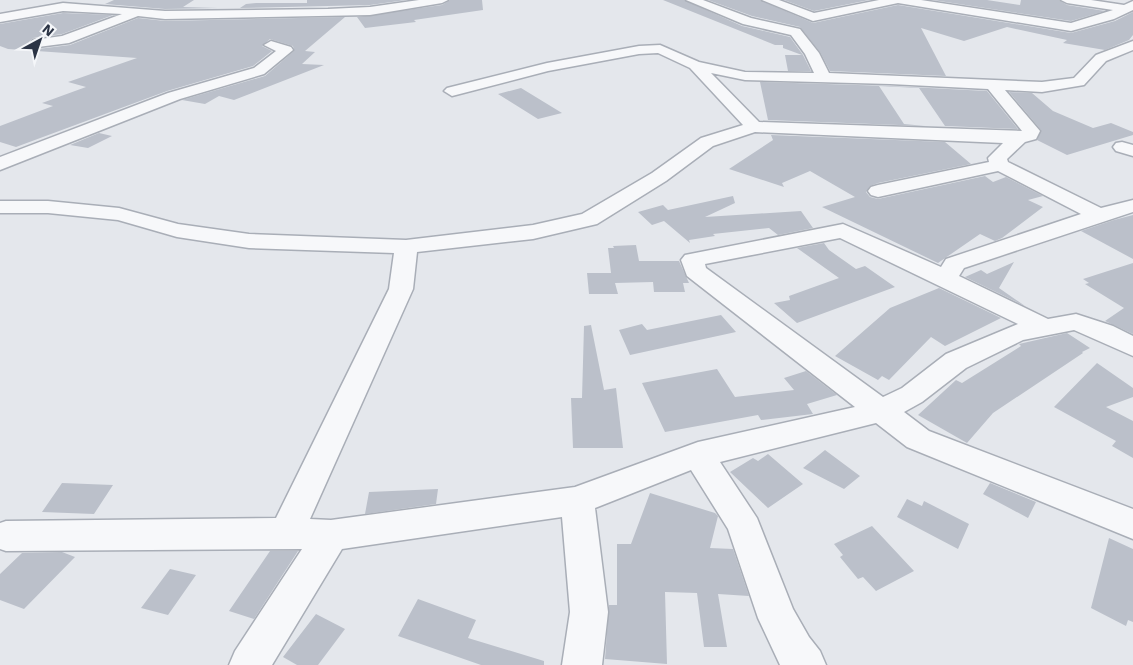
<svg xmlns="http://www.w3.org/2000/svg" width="1133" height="665" font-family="'Work Sans',sans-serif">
<rect width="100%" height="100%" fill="#e4e7ec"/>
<!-- building -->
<path fill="#bbc0ca" d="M114 0H194L183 7 218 8 165 9 105 4Z
M307 0H406L370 5 240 8 246 4 256 3H307Z
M450 0H482L483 10 414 20 416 22 365 28 357 17 442 5Z
M663 0H684L742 26 790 37 803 55 811 71H788L785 55H802L783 48V45H775Z
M708 0H760L813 23 898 5 1071 33 1115 21 1133 12V35L1129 40 1105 50 1063 43 1067 40 1007 27 964 41 921 28 946 76 830 71 820 52 800 27 752 16Z
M784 0H869L814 11Z
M933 0H987L1020 5 1021 0H1059L1067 5 1105 11 1071 21Z
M63 13 113 15 62 34 33 38 29 42 31 47 38 49 70 45 138 18 165 21 345 17 305 51 315 52 302 64 324 65 234 100 219 96 205 104 182 100 265 76 294 51 293 46 270 39 262 46 272 51 253 66 167 91 16 147 0 142V126L53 106 42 103 86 87 68 82 137 58 8 49 0 46V24Z
M760 82 890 86 987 91 1018 129 945 126 919 88 879 86 904 124 925 126 768 120Z
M521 88 562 113 538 119 498 94Z
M1009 92 1032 93 1053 111 1093 128 1111 123 1133 132V135L1067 155 1037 140 1041 130Z
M99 133 112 136 88 148 70 145Z
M771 135 945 142 971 164 878 183 870 186 866 192 870 197 878 199 985 176 993 182 1006 177 1043 196 1028 200 1043 207 1002 238 995 241 980 234 938 263 822 207 855 197 810 171 782 183 784 187 729 169 773 140Z
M733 196 735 203 705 217 801 211 813 228 778 235 769 228 713 234 715 236 689 240 690 243 664 221 652 225 638 212 663 205 668 210Z
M1133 215V259L1081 231 1114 220Z
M824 243 829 250 856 269 865 266 895 287 797 323 774 303 790 300 789 296 839 278 797 248Z
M636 245 639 261H679L689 283H683L685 292H654L653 282 615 283 618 294H589L587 273H611L608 248H614L613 246Z
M1014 262 999 288 1025 306 965 277 981 270 987 274Z
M1133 263V334L1105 321 1124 308 1085 284 1089 283 1083 279Z
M939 288 1001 318 945 346 931 337 889 380 882 376 878 380 835 356 890 308Z
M721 315 736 332 630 355 619 330 642 324 647 330Z
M591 325 604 390 616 388 623 448H573L571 398H582L584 326Z
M1067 333 1090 348 1082 352 1083 353 993 413 967 443 918 415 956 380 962 383 1021 346 1019 344Z
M1097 363 1133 388V397L1106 407 1133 421V458L1112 446 1116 441 1054 407Z
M717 369 735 397 794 390 784 378 806 371 837 395 807 404 813 414 761 420 758 415 665 432 642 383Z
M825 450 860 476 844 489 803 468Z
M768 454 803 484 768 508 730 472 753 458 758 461Z
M62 483 113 485 94 514 42 512Z
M990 483 1036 502 1028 518 983 494Z
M438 489 436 504 365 514 369 492Z
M650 493 715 513 718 516 710 548 733 549 749 596 718 594 727 647H704L697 593 665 592 667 664 605 659 609 605H617V544H631Z
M907 499 922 506 924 501 969 524 958 549 897 517Z
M872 526 914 571 876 591 863 577 858 579 840 557 843 555 834 544Z
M1109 538 1133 549V622L1128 620 1126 626 1091 608Z
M270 551H298L254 619 229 611Z
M62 552 75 557 24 609 0 600V574L22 553Z
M170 569 196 575 168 615 141 608Z
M418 599 476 620 468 638 544 661V665H481L398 636Z
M316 614 345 629 318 665H297L283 657Z"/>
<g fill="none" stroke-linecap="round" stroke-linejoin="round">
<!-- minor casing -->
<g stroke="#a9aeb7" stroke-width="3">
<path id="minor" d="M419 0H448L442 3 370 15 165 19 138 16 69 43 38 47 33 46 31 43 33 40 62 36 122 14 63 11 0 22V14L63 3 165 11 328 9 370 7Z
M686 0H703L751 18 800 29 819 53 829 73 1042 82 1074 78 1096 55 1133 41V50L1106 61 1084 85 1042 92 1005 90 1040 131 1036 139 1025 142 1007 159 1008 162 1101 208 1133 200V212L964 268 959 276 1048 319 1076 314 1113 326 1133 336V356L1074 330 1023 340 966 368 922 402 904 412 929 431 1133 509V539L907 447 876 423 720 462 757 518 793 609 809 637 820 651 826 665H780L758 618 728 529 691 470 595 508 608 612 602 665H562L570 612 562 517 342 549 272 665H229L235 651 302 549 6 551 0 549V523L6 521 276 518 389 289 394 253 249 248 177 237 118 220 48 213H0V201H48L119 208 178 224 249 234 406 240 533 225 582 214 652 173 701 138 743 125 690 68 658 53 639 54 548 71 452 96 444 91 447 88 547 63 639 46 660 45 699 62 745 72 814 73 805 54 791 35 743 24ZM711 73 745 80 890 84 988 89 1022 131 759 122ZM755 132 1003 143 988 158 989 162 878 185 871 187 868 191 871 195 878 197 998 171 1081 214 946 259 941 267 843 224 685 255 681 260 687 276 855 407 698 442 575 487 331 520 310 519 413 289 417 252 533 239 597 224 666 181 713 146ZM840 238 1018 324 946 354 902 388 883 397 706 268 705 264Z
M762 0H779L814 13 879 0H921L1071 23 1113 10 1067 3 1061 0H1091L1124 5 1133 1V10L1114 19 1071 31 898 3 813 21Z
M271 41 291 47 293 50 264 74 180 99 0 170V157L168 93 254 68 276 51 264 45Z
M1122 142 1133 145V156L1116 151 1113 147 1116 143Z"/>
</g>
<!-- minor -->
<use href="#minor" fill="#f7f8fa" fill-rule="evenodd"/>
</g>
<!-- north arrow -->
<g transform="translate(40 40) rotate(40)" stroke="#f4f6f9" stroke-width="4" paint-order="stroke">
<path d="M0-4L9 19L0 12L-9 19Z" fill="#2b3445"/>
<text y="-8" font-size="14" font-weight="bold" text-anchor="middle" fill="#2b3445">N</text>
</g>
</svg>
